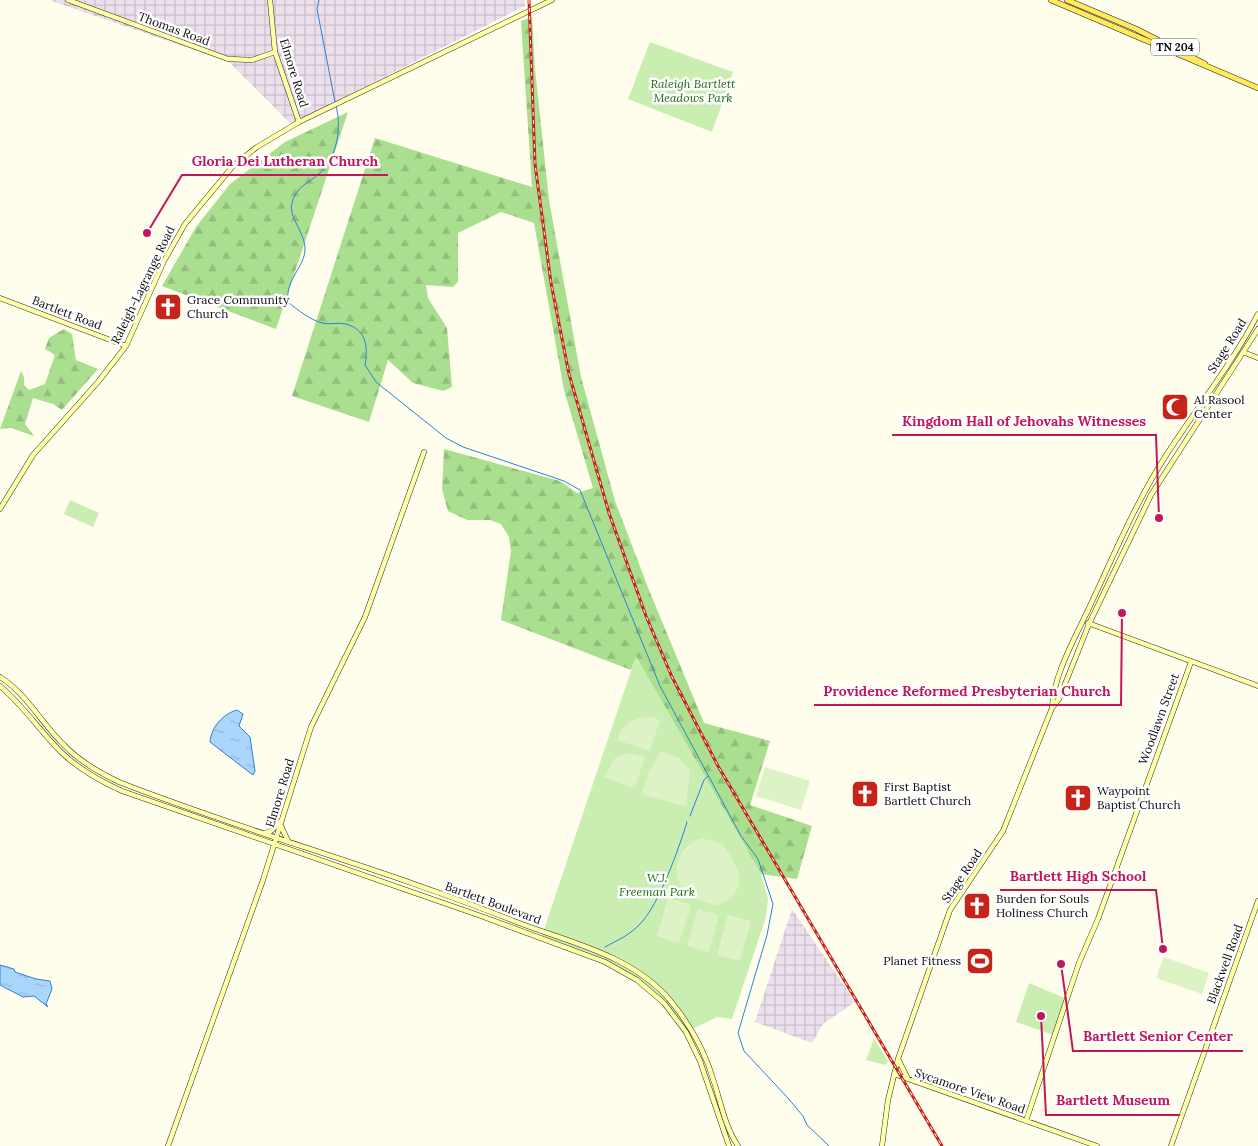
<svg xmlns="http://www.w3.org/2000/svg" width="1258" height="1146" font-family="Lora,serif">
<defs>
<pattern id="industrial-grid" width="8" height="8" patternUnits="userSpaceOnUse" patternTransform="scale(1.25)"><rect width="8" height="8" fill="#ecdfec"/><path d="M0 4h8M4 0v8" fill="none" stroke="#c9bec9"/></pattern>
<pattern id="forest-firs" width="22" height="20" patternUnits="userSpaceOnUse" patternTransform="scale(1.25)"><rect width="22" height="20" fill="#abdf90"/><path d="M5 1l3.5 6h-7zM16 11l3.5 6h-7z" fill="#92be7b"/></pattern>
<pattern id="water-ripples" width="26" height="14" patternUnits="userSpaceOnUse" patternTransform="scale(1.25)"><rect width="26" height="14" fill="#abd5fb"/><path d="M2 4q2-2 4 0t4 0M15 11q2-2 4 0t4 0" fill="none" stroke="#92b6d6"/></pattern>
</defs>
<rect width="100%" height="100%" fill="#fffdec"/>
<!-- industrial -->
<path fill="url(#industrial-grid)" d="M49 0H524L525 6 291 124 229 62Z
M792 909 855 1002 823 1024 812 1043 755 1022Z"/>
<!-- forest -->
<path fill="url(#forest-firs)" d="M532 17 535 69 549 200 581 377 615 501 649 590 704 723 770 741 750 805 812 826 797 879 761 874 636 657 631 670 501 620 511 551 509 537 501 524 490 520H467L448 511 442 489 444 449 560 481 577 493 593 488 564 390 534 223 501 212 458 233V282L453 287 426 285 428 298 447 328 452 387 443 391 413 383 388 360 369 422 292 396 375 138 532 187 521 21Z
M348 112 276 329 162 286 196 227 230 184 285 142Z
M64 329 72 334 76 360 98 369 62 410 53 404 33 398 25 424 34 436 11 428 0 429 21 371 24 377V385L29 390 45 384 55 355 45 349 49 338Z"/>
<!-- park -->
<path fill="#caedb2" d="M650 42 733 72 712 132 628 99Z
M70 500 99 513 93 527 64 514Z
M636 656 761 874 768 899 766 917 732 1019 717 1017 686 1032C644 975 604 962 541 938Z
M1029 983 1067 999 1056 1036 1016 1022Z
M874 1039 888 1061 886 1065 866 1060Z"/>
<!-- pitch -->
<path fill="#def3c5" d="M652 717 660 720 650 751 617 740C622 724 635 717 652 717Z
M661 751 679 758 690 771 686 806 643 795 642 792 649 772Z
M624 754H634L645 757 635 787 633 788 604 777 614 759Z
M765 767 810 781 801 810 756 796Z
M702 838 722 844C740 868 751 889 718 906 709 903 695 901 688 894 667 875 677 846 702 838Z
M668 898 691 905 679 943 657 936Z
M698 909 719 915 709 952 687 946Z
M728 915 751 921 740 961 717 955Z
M1164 957 1209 973 1202 994 1156 978Z"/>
<!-- water -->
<path fill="url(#water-ripples)" stroke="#2c81d8" d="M237 710 243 714 239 726 250 737 255 771 253 775 210 742C211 727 223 714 237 710Z
M0 965 14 969 15 972 36 979 50 981 52 989 46 1004 48 1007 34 996 23 997 0 985Z"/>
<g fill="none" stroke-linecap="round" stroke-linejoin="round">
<!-- stream -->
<path stroke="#2c81d8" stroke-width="1" d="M319 0 317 9 335 102
M336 106C342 127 337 158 320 173 308 184 296 186 292 203 288 217 305 232 305 249 305 267 285 279 288 302 299 311 309 319 322 323 330 325 338 322 346 324 367 330 368 347 365 365L376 382 446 438 463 447 564 481 580 490 660 686 741 836 758 859 773 904 767 935 738 1033 744 1051 787 1097 803 1116 807 1125 829 1146
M690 816 704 780 708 776
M605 947C618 940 630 935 640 924 659 905 679 848 687 822"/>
<!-- secondary casing -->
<g stroke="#2e2e2e" stroke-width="5.5">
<path id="secondary" d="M68 0 228 59 252 60 275 52
M270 0 275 52 299 122
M0 298 126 346
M1243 352 1258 358
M0 509 33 455 98 382 126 346 164 261 185 224 233 166 257 147 299 122 552 0
M1088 623 1258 686
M0 677C26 693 42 724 64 745 79 761 100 773 119 782 249 833 384 869 514 921 567 942 630 954 669 999 690 1024 705 1051 714 1082 721 1103 725 1127 738 1146
M0 686C23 705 39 730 60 751 77 768 100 781 122 791L481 916 605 962 637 980 664 1003 686 1032 700 1061 729 1146
M1052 707C1054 674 1075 638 1089 608 1113 557 1135 504 1165 457 1196 409 1232 364 1258 314
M281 826 288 841
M265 833 271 831 282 820
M898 1059 908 1079
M894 1074 1097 1146
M1026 1121 1079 963 1098 919 1191 662
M168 1146 263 880 311 727 365 617 424 452
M882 1146 888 1100 898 1059 950 910 1003 831 1052 708 1059 699 1089 624 1151 495 1258 329
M1171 1146 1258 901"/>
</g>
<!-- primary casing -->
<g stroke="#1d1d1d" stroke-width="6">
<path id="primary" d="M1051 0 1258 88
M1067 0 1136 29 1205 64"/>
</g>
<!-- secondary -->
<use href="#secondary" stroke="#ffffa7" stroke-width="4.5"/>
<!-- primary -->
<use href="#primary" stroke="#ffe95c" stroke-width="5"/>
<!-- rail casing -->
<g stroke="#c72419" stroke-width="3">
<path id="rail" d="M529 0 535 164 551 283 569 374 609 513 646 616 672 677 718 766 942 1146"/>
</g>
<!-- rail -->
<use href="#rail" stroke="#fff" stroke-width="1" stroke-dasharray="4" stroke-linecap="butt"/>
</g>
<!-- icons -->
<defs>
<g id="church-square" transform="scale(1.4375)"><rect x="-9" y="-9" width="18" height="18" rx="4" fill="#c72419" stroke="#fff"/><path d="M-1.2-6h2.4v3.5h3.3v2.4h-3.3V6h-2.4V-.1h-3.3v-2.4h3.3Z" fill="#fff"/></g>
<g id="mosque-square" transform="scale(1.4375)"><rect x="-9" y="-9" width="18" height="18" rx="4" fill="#c72419" stroke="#fff"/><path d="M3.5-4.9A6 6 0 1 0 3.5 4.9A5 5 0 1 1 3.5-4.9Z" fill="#fff"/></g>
<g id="stadium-square" transform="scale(1.4375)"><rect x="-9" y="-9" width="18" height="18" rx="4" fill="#c72419" stroke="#fff"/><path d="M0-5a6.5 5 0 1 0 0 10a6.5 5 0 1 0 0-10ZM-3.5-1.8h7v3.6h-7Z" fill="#fff"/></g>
</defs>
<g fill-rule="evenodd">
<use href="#church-square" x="168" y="307"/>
<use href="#mosque-square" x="1175" y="407"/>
<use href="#church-square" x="865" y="794"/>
<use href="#church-square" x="1078" y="798"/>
<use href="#church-square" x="977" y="906"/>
<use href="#stadium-square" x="980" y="961"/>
</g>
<g text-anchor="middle" stroke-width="5" stroke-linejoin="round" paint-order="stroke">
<!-- shield labels -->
<rect fill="#fff" stroke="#555" stroke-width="1" x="1151" y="38.5" width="48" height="17" rx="4"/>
<g font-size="11" font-weight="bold" fill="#0c0c0c">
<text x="1175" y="51">TN 204</text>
</g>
<!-- street labels -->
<g font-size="12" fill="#0c0c0c" stroke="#fff">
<text transform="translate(174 29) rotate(20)" y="4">Thomas Road</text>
<text transform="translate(294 73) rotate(73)" y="4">Elmore Road</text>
<text transform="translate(143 285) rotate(-64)" y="4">Raleigh-Lagrange Road</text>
<text transform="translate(67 313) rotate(21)" y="4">Bartlett Road</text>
<text transform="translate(1227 346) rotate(-58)" y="4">Stage Road</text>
<text transform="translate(1159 719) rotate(-70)" y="4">Woodlawn Street</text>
<text transform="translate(280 793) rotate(-73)" y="4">Elmore Road</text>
<text transform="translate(962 876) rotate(-56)" y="4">Stage Road</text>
<text transform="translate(493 903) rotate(20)" y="4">Bartlett Boulevard</text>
<text transform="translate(1225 964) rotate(-70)" y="4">Blackwell Road</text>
<text transform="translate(970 1091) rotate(19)" y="4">Sycamore View Road</text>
</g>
<!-- park labels -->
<g font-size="12" font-style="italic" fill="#206918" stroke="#fff">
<text x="693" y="88">Raleigh Bartlett<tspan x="693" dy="14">Meadows Park</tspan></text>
<text x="657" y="882">W.J.<tspan x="657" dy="14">Freeman Park</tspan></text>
</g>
<!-- poi labels -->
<g font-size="12" fill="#0c0c0c" stroke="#fff" text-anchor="start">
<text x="187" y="304">Grace Community<tspan x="187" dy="14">Church</tspan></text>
<text x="1194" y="404">Al Rasool<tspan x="1194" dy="14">Center</tspan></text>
<text x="884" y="791">First Baptist<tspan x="884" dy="14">Bartlett Church</tspan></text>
<text x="1097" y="795">Waypoint<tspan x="1097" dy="14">Baptist Church</tspan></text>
<text x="996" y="903">Burden for Souls<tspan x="996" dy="14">Holiness Church</tspan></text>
<text x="961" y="965" text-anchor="end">Planet Fitness</text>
</g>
</g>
<!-- callouts -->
<path fill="none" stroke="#c2185b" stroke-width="2" d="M147 233L182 175H388M1159 518L1156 435H892M1122 613L1121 705H814M1163 949L1156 890H1000M1061 964L1073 1051H1243M1041 1016L1046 1115H1180"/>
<g fill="#c2185b" stroke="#fff" stroke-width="2">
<circle cx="147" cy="233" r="5"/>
<circle cx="1159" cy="518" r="5"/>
<circle cx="1122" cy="613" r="5"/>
<circle cx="1163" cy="949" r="5"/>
<circle cx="1061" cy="964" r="5"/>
<circle cx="1041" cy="1016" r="5"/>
</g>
<g font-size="14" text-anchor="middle" font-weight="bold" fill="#c2185b" stroke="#fff" stroke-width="5" stroke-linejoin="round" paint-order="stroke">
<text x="285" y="166">Gloria Dei Lutheran Church</text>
<text x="1024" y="426">Kingdom Hall of Jehovahs Witnesses</text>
<text x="967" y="696">Providence Reformed Presbyterian Church</text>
<text x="1078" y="881">Bartlett High School</text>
<text x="1158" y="1041">Bartlett Senior Center</text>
<text x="1113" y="1105">Bartlett Museum</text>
</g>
</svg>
